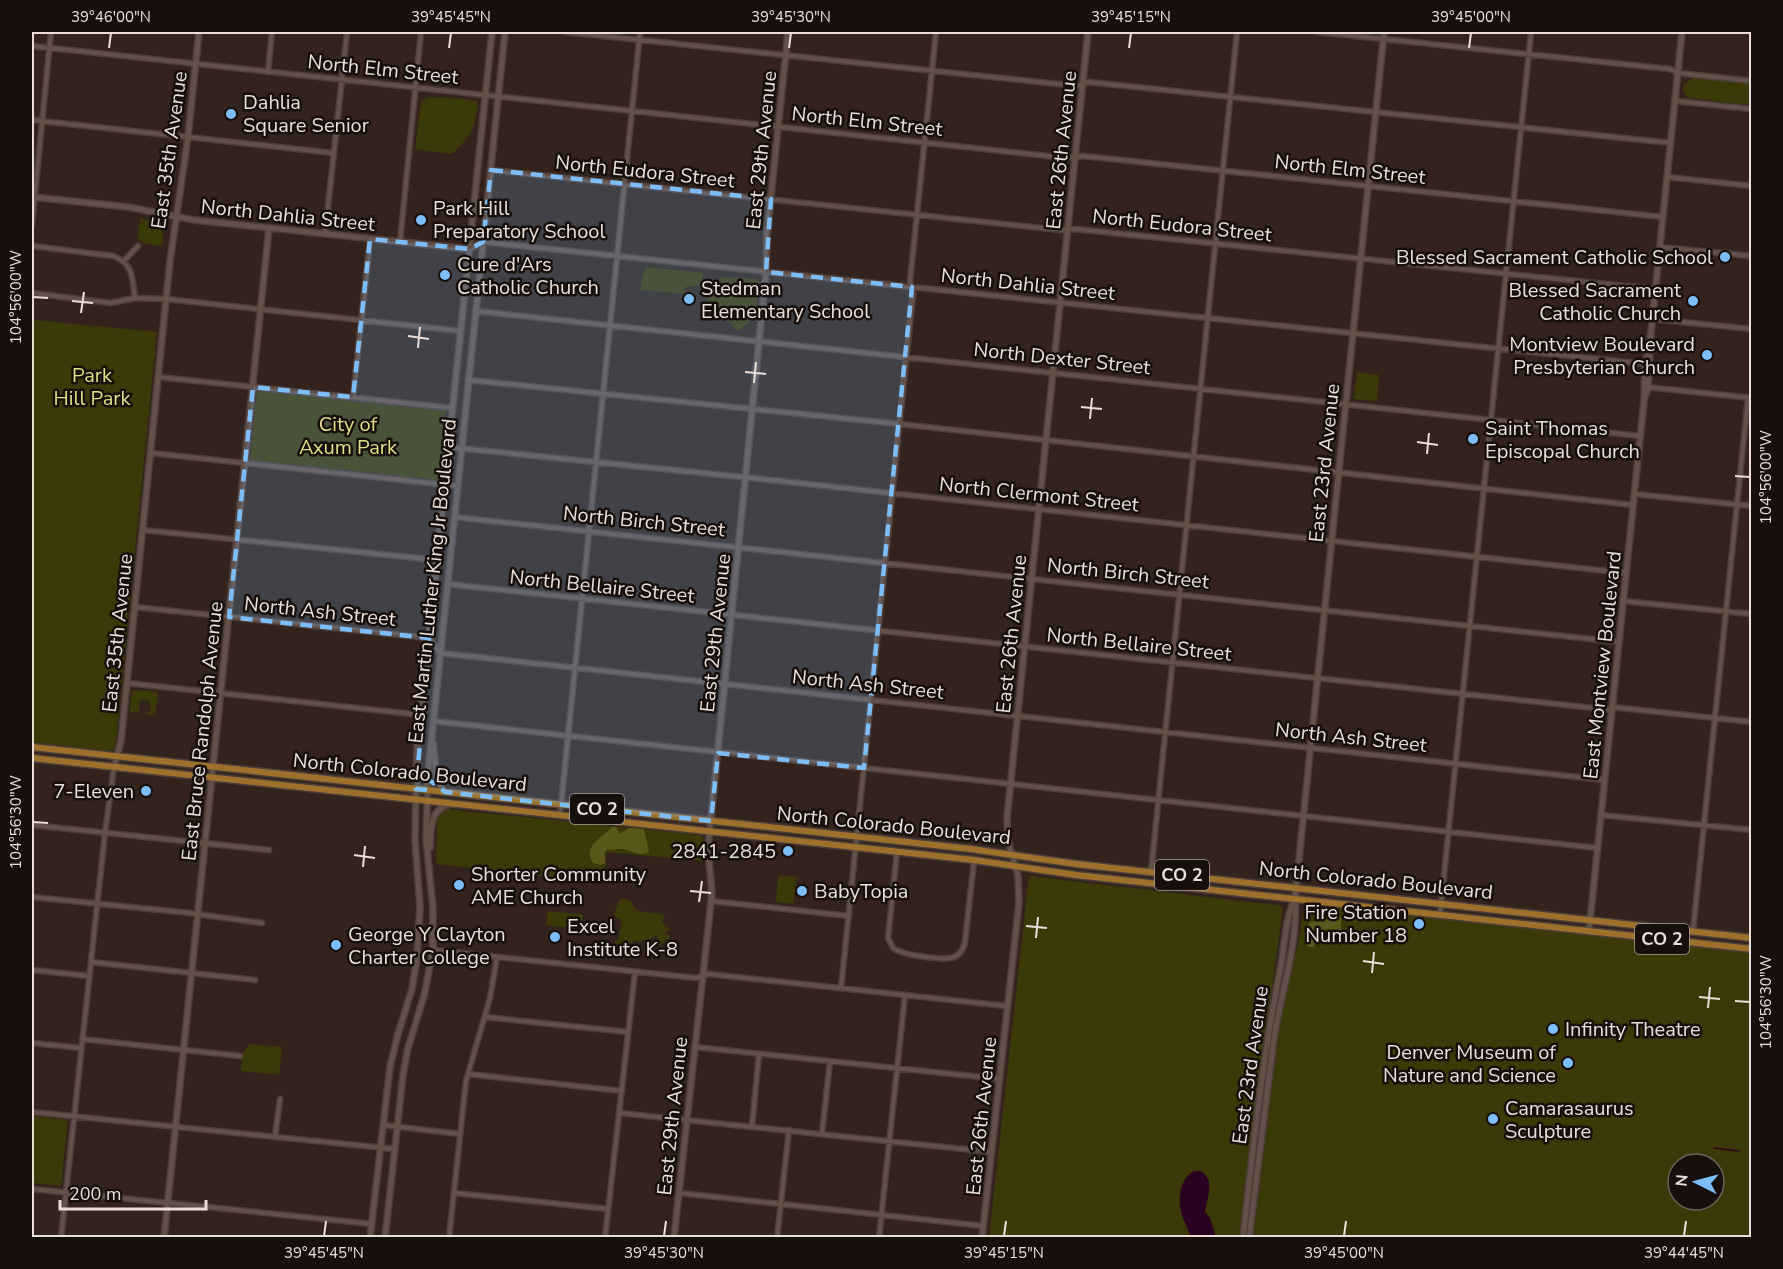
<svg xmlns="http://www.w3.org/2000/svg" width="1783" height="1269" font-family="'Nunito Sans',sans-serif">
<rect width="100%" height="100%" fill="#33231c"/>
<!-- green -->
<path fill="#3c3909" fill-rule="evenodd" d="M1693 78 1751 83V105L1689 98C1683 94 1682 89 1685 83Z
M440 97 478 101C474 131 473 133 452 154L415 149 421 103 427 98Z
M140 218 163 225 162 246 145 244 138 239Z
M646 267 703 273 702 285 685 287 684 294 641 290 642 277Z
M722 277 756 279 759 282 756 315 740 330H736L724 316 708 314V300L705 298 715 282Z
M32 320 157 332 115 749 107 751 32 742Z
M1357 372 1379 375 1377 401 1354 399Z
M257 391 446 411 439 480 250 460Z
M132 690 158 692 155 715H147L148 711H151L149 700 140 699 139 713 130 712Z
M444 809 700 835 704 839 703 861 607 852 603 883 436 864 437 820 439 813Z
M780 875 797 877 793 904 776 902 778 877Z
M1029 876 1283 906 1240 1237 989 1238Z
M624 898 630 901 637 911 665 915 662 922 671 930 664 933 668 934 670 939H666L661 945H657V935L646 941H634L630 946 618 951 614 947 615 941 618 940 622 920 616 917 614 913 620 899Z
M1305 903 1751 953V1237L1253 1238 1281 1012 1298 945ZM1678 1164H1714V1200H1678Z
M548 911 583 915 582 930 578 928 546 925Z
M250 1044 282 1047 279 1075 241 1071 243 1053Z
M32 1116 68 1120 61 1186 32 1183Z"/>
<!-- forest -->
<path fill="#5a571a" d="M612 827H616L620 834 629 828 644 829 649 852C639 857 633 851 623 849 616 848 614 851 607 849L604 853 606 863 600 865 593 863C582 846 602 838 612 827Z
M1336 915 1341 918V932L1317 941 1313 947H1308C1301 938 1304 929 1310 922L1321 921Z"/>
<!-- water -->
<path fill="#2b0120" d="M1194 1171H1200C1216 1178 1207 1198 1205 1212L1210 1218 1216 1237H1190C1189 1229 1184 1223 1182 1215 1177 1200 1180 1178 1194 1171Z"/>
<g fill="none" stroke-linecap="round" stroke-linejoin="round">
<!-- stream -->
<path stroke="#2b0120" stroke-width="1.5" d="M1714 1148 1739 1151"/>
<!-- minor casing -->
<g stroke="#4d3e3a" stroke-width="7">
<path id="minor" d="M565 32 1077 86 1088 82 1671 143
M1317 32 1670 69 1678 73 1752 81
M32 46 1067 158 1083 156 1663 217
M268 72 272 32
M1675 101 1752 109
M32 120 333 153
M491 170 1061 230 1075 229 1655 289
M1667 177 1752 186
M32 224 51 32
M325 234 347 32
M400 242 421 32
M483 242 1646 364
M32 246 113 256C134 264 132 278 135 298
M1660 247 1752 256
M124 261 138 246
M32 293 110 303 135 298 166 299 460 331
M475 311 1640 436
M1652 319 1752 329
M158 377 452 408
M468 380 900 424 1633 505
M1647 387 1752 398
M353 397 370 239
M448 447 752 478 1626 573
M151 453 458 486
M1634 494 1752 506
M454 517 1619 642
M143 530 437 560
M447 584 1612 710
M1623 601 1752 614
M135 607 429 638 440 653 1605 780
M127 683 421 715
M1612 707 1752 722
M433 721 1598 848
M560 815 640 32
M1601 815 1752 830
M32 825 269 850
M897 852 888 938 893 948C902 955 943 961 954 957 961 954 963 949 965 942L974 861
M1151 872 1237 32
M32 897 190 913 262 923
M711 901 849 916
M1440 914 1531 32
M1693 931 1748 398
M433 950 696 978 709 974 1007 1006
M91 962 255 980
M32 970 89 976
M841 988 913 294 910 281 936 32
M485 1017 628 1032
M82 1039 240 1056
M32 1043 81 1048
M695 1047 1000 1079
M468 1074 622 1091
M32 1112 394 1149
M619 1113 992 1152
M383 1125 460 1134
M752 1126 759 1054
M822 1134 830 1061
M275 1137 280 1099
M32 1189 372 1224
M454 1193 608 1209
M679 1193 984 1226
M61 1238 105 833 114 767
M449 1238 466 1081 490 998 497 957
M605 1238 635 972
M777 1238 789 1130
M879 1238 905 995"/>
</g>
<!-- tertiary casing -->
<g stroke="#4d3e3a" stroke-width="8">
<path id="tertiary" d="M32 197 128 207 194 220 469 249 483 242
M1645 397 1648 387 1650 350
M114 767 121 741 170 261 188 137 199 32
M1295 898 1384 32
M1589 931 1644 401 1645 364 1650 342 1682 32
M164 1238 269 228
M674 1238 712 893 708 848 766 272 767 235 788 32
M982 1238 1019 903 1018 876 1008 841 1007 818 1088 32"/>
</g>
<!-- secondary casing -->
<g stroke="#4d3e3a" stroke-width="8">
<path id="secondary" d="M433 743 437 781 445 792
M430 848C431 831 429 809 450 804
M370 1238 390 1067 398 1034 412 989 417 958 420 907 415 840 417 748 492 32
M385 1238 403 1075 408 1048 424 996 433 950V908L426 838 428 773 505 32
M1243 1238C1253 1147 1263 1055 1281 965 1285 943 1285 919 1295 898
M1249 1238 1274 1038C1281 992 1298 947 1295 900"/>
</g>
<!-- primary casing -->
<g stroke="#4d3e3a" stroke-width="9">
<path id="primary" d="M32 747 971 849 1076 864 1752 938
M32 758 974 860 1076 875 1752 949"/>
</g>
<!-- minor -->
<use href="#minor" stroke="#635048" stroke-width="4"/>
<!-- tertiary -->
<use href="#tertiary" stroke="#635048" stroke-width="5"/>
<!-- secondary -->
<use href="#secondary" stroke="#635048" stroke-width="5"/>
<!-- primary -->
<use href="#primary" stroke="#9d712b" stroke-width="6"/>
</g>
<!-- marked area -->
<path fill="#7dbef9" fill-opacity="0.2" stroke="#7dbef9" stroke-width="4.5" stroke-dasharray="12 8" stroke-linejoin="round" d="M491 170 771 199 766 272 912 287 864 768 718 753 711 821 445 792 428 779 427 790 416 789 429 638 229 617 253 387 353 397 370 239 469 249 483 242Z"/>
<!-- ticks -->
<path fill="none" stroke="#eadeda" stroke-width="2" d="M109 48 111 33M449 48 451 33M789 48 791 33M1129 48 1131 33M1469 48 1471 33M33 297 48 298M72 301 93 303M81 313 84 292M408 336 429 339M418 348 420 327M745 372 766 374M754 383 756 362M1081 407 1102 409M1090 419 1092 398M1417 442 1438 445M1427 454 1429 433M1735 476 1750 477M33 822 48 823M354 855 375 858M363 867 365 846M690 891 711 893M699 902 702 881M1026 926 1047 928M1036 938 1038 917M1363 961 1384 964M1372 973 1374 952M1699 997 1720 999M1735 1001 1750 1002M1708 1008 1710 987M324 1236 326 1221M664 1236 666 1221M1004 1236 1006 1221M1344 1236 1346 1221M1684 1236 1686 1221"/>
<!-- markers -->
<g fill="#7dbef9" stroke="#160f0c" stroke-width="2">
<circle cx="231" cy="114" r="6"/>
<circle cx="421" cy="220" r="6"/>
<circle cx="1725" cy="257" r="6"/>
<circle cx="445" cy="275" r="6"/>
<circle cx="689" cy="299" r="6"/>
<circle cx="1693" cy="301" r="6"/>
<circle cx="1707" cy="355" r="6"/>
<circle cx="1473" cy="439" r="6"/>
<circle cx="146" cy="791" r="6"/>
<circle cx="788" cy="851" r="6"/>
<circle cx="459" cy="885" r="6"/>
<circle cx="802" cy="891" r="6"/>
<circle cx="1419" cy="924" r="6"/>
<circle cx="555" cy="937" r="6"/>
<circle cx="336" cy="945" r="6"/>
<circle cx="1553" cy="1029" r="6"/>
<circle cx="1568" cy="1063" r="6"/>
<circle cx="1493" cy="1119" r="6"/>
</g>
<g text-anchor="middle" stroke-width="5" stroke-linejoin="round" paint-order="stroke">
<!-- shield labels -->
<g fill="#160f0c" stroke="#aaa09c" stroke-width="1.5">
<rect x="570" y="794" width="54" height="30" rx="4.5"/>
<rect x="1155" y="860" width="54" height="30" rx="4.5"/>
<rect x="1635" y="924" width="54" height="30" rx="4.5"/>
</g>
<g font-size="18" font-weight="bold" fill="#eadeda">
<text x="597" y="815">CO 2</text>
<text x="1182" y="881">CO 2</text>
<text x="1662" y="945">CO 2</text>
</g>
<!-- street labels -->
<g font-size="20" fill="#eadeda" stroke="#160f0c">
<text transform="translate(383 69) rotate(6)" y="7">North Elm Street</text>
<text transform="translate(867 121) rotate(6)" y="7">North Elm Street</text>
<text transform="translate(169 150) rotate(-82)" y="7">East 35th Avenue</text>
<text transform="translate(761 150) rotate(-84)" y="7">East 29th Avenue</text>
<text transform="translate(1061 150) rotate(-84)" y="7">East 26th Avenue</text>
<text transform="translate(1350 169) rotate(6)" y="7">North Elm Street</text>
<text transform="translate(645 171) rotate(6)" y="7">North Eudora Street</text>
<text transform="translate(288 215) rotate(6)" y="7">North Dahlia Street</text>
<text transform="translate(1182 225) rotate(6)" y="7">North Eudora Street</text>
<text transform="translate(1028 284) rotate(6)" y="7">North Dahlia Street</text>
<text transform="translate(1062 358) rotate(6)" y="7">North Dexter Street</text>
<text transform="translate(1324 463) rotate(-84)" y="7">East 23rd Avenue</text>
<text transform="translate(1039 494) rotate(6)" y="7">North Clermont Street</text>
<text transform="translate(644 521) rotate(6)" y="7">North Birch Street</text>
<text transform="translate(1128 573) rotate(6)" y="7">North Birch Street</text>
<text transform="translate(432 581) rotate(-84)" y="7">East Martin Luther King Jr Boulevard</text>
<text transform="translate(602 586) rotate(6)" y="7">North Bellaire Street</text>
<text transform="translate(320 611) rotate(6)" y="7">North Ash Street</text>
<text transform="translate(117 633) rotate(-84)" y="7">East 35th Avenue</text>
<text transform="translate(715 633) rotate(-84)" y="7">East 29th Avenue</text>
<text transform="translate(1011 634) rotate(-84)" y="7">East 26th Avenue</text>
<text transform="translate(1139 644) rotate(6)" y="7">North Bellaire Street</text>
<text transform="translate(1602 665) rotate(-84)" y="7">East Montview Boulevard</text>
<text transform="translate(868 684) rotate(6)" y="7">North Ash Street</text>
<text transform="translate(202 731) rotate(-84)" y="7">East Bruce Randolph Avenue</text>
<text transform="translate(1351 737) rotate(6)" y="7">North Ash Street</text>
<text transform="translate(410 772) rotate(6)" y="7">North Colorado Boulevard</text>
<text transform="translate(894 825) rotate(6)" y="7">North Colorado Boulevard</text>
<text transform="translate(1376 880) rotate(6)" y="7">North Colorado Boulevard</text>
<text transform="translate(1250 1065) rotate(-82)" y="7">East 23rd Avenue</text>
<text transform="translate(672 1116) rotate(-84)" y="7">East 29th Avenue</text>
<text transform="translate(981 1116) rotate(-84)" y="7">East 26th Avenue</text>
</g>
<!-- poi labels -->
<g font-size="20" fill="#eadeda" stroke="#160f0c" text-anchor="start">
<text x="243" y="109">Dahlia<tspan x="243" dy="23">Square Senior</tspan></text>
<text x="433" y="215">Park Hill<tspan x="433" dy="23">Preparatory School</tspan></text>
<text x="1713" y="264" text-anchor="end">Blessed Sacrament Catholic School</text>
<text x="457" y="271">Cure d'Ars<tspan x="457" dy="23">Catholic Church</tspan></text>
<text x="701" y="295">Stedman<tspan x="701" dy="23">Elementary School</tspan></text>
<text x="1681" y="297" text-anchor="end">Blessed Sacrament<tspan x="1681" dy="23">Catholic Church</tspan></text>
<text x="1695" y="351" text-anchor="end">Montview Boulevard<tspan x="1695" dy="23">Presbyterian Church</tspan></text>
<text x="1485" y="435">Saint Thomas<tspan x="1485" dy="23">Episcopal Church</tspan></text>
<text x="134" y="798" text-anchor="end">7-Eleven</text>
<text x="776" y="858" text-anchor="end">2841-2845</text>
<text x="471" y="881">Shorter Community<tspan x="471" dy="23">AME Church</tspan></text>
<text x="814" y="898">BabyTopia</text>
<text x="1407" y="919" text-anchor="end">Fire Station<tspan x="1407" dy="23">Number 18</tspan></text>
<text x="567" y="933">Excel<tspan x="567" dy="23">Institute K-8</tspan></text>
<text x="348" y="941">George Y Clayton<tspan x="348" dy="23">Charter College</tspan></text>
<text x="1565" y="1036">Infinity Theatre</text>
<text x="1556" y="1059" text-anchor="end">Denver Museum of<tspan x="1556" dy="23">Nature and Science</tspan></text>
<text x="1505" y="1115">Camarasaurus<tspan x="1505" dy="23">Sculpture</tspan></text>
</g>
<!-- park labels -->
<g font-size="20" fill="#e2df86" stroke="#160f0c">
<text x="92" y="382">Park<tspan x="92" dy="23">Hill Park</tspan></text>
<text x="348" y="431">City of<tspan x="348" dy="23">Axum Park</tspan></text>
</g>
</g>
<!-- border -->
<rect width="1783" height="1269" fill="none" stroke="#160f0c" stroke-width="66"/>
<!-- north arrow -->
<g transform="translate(1696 1182) rotate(276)"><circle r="28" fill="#160f0c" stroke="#6b625e" stroke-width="1.5"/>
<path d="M0-4.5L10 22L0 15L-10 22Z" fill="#7dbef9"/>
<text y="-9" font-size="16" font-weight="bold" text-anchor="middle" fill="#eadeda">N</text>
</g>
<!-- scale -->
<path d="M60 1200v9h146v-9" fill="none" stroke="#eadeda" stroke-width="3"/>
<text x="69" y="1200" font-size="18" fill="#eadeda" stroke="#160f0c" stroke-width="4.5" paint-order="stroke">200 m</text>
<rect x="33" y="33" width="1717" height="1203" fill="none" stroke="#eadeda" stroke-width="2"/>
<g font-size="15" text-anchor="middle" fill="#eadeda">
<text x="111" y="22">39°46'00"N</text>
<text x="451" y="22">39°45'45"N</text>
<text x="791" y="22">39°45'30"N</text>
<text x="1131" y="22">39°45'15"N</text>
<text x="1471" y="22">39°45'00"N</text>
<text transform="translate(16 297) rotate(-90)" y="5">104°56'00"W</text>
<text transform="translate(1766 477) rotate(-90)" y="5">104°56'00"W</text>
<text transform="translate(16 822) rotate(-90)" y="5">104°56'30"W</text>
<text transform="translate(1766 1002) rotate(-90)" y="5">104°56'30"W</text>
<text x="324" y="1258">39°45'45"N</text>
<text x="664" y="1258">39°45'30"N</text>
<text x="1004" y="1258">39°45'15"N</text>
<text x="1344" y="1258">39°45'00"N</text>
<text x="1684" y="1258">39°44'45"N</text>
</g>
</svg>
